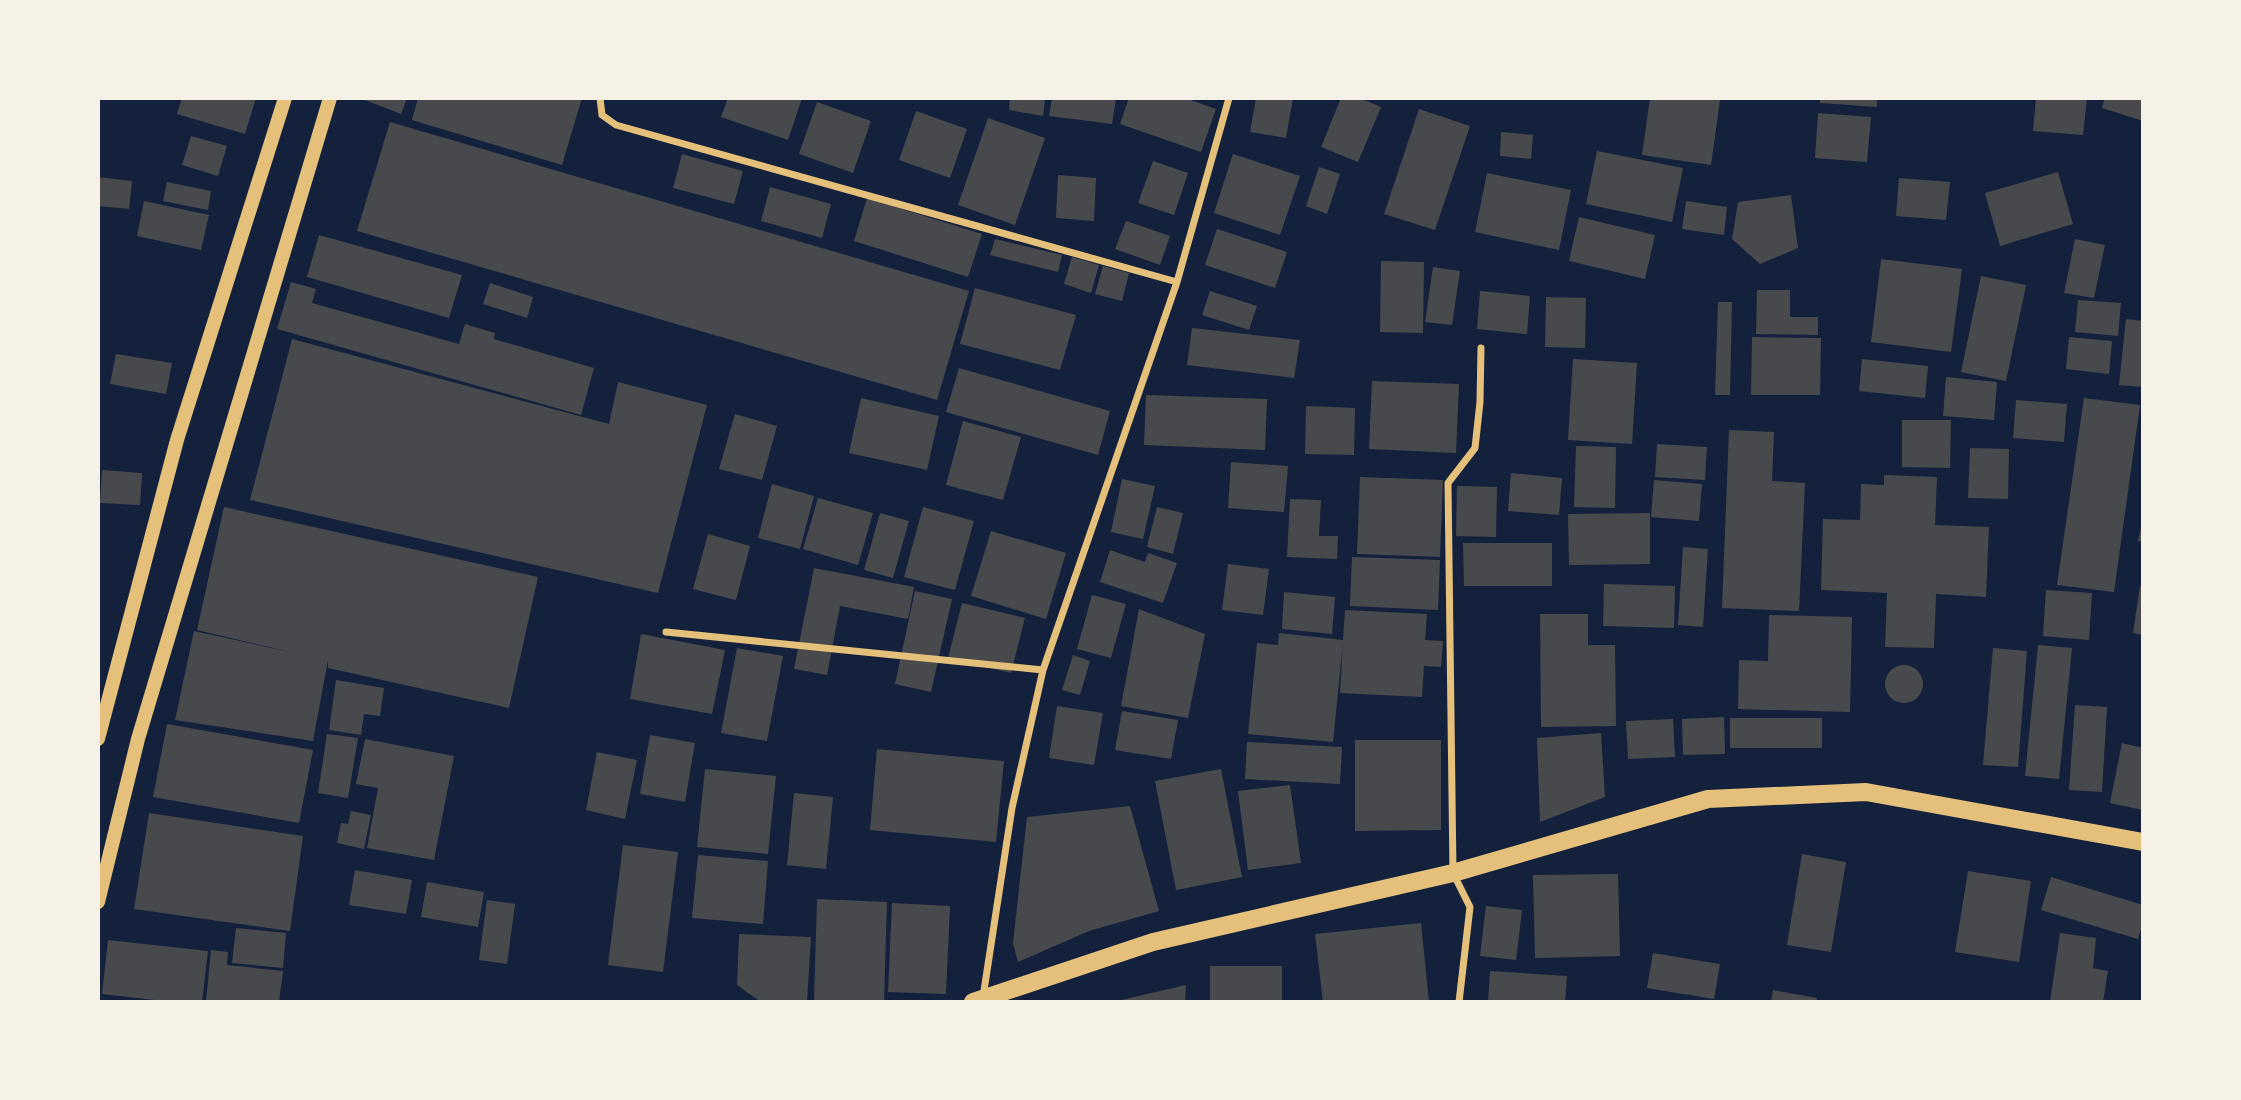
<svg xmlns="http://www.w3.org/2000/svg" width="2241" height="1100" font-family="Karla,sans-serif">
<rect width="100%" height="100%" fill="#14213d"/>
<!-- building -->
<path fill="#48494c" d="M182 98H256L245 134 177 114Z
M360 98H407L401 114Z
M418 98H582L562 165 412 120Z
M728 98H802L788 140 721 117Z
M1010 98H1045L1043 116 1009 110Z
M1052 98H1116L1112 124 1049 116Z
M1129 98H1185L1216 109 1201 152 1120 124Z
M1256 98H1293L1286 138 1250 132Z
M1341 98H1360L1381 107 1358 162 1321 147Z
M1650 98 1720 100 1711 165 1642 155Z
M1820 98H1877V107L1820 103Z
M2036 98H2087L2083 135 2033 131Z
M2105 98H2135L2143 100V121L2102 108Z
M817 102 871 121 853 173 799 154Z
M1419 109 1470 126 1435 230 1384 214Z
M916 111 967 129 950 178 899 160Z
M1818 113 1871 117 1867 162 1815 158Z
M988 118 1045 138 1015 225 958 205Z
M390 122 969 291 937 400 357 231Z
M1501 132 1533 135 1531 159 1500 156Z
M191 136 227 146 218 176 182 165Z
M1597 151 1683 168 1672 222 1586 204Z
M682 154 743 171 734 204 673 188Z
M1233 154 1300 176 1280 235 1214 213Z
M1153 161 1188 173 1174 215 1138 203Z
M1319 167 1340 174 1327 214 1306 206Z
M2058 172 2073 224 2000 246 1985 193Z
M1487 173 1571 190 1559 250 1475 232Z
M1058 175 1096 178 1094 221 1056 218Z
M98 177 132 181 129 209 98 206Z
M1899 178 1950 182 1946 220 1896 216Z
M167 182 211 191 208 210 163 201Z
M770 187 831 204 822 238 761 221Z
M1791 195 1798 248 1760 264 1732 239 1738 202Z
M867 198 982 234 968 277 854 241Z
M144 201 209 215 201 250 137 236Z
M1686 201 1727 207 1724 235 1682 229Z
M1579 217 1655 235 1645 279 1569 261Z
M1126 221 1170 236 1160 265 1115 249Z
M1217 229 1287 252 1275 288 1205 265Z
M319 235 462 275 449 318 307 277Z
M995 239 1062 255 1058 272 990 255Z
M2075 239 2105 245 2094 298 2064 293Z
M1072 257 1099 265 1091 293 1064 284Z
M1881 259 1962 269 1951 352 1871 342Z
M1381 261 1424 262 1423 333 1380 332Z
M1103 266 1129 273 1122 301 1095 294Z
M1433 267 1460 271 1452 325 1425 322Z
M1981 276 2026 285 2006 381 1961 372Z
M291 282 316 289 312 303 459 344 465 324 495 333 494 339 594 368 581 415 277 329Z
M490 283 533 297 527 318 483 304Z
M975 288 1076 315 1060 370 960 344Z
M1757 290H1790V317H1818V335L1756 334Z
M1210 291 1257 306 1249 330 1202 315Z
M1480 291 1530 296 1527 334 1477 329Z
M1546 297 1586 298 1585 348 1545 347Z
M2078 300 2121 303 2118 336 2075 332Z
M1718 302H1732L1730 395H1715Z
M2126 319 2143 321V387L2119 385Z
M1192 328 1300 340 1294 378 1187 365Z
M1752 337 1821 338 1820 395H1751Z
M2069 337 2112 341 2109 374 2066 369Z
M292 339 609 424 618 382 707 405 658 593 250 500Z
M116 354 172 363 166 394 110 384Z
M1573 359 1637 363 1632 444 1568 440Z
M1862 359 1928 366 1925 398 1859 391Z
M959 368 1110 411 1098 455 946 412Z
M1946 377 1997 382 1994 420 1943 416Z
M1372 381 1459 384 1456 453 1369 449Z
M1146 395 1267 399 1265 450 1144 445Z
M861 398 939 416 927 470 849 453Z
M2084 398 2140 405 2114 592 2057 585Z
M2016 400 2067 404 2064 442 2013 438Z
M1306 406 1355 408 1354 455 1305 454Z
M735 414 777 426 762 480 719 469Z
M1902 420H1951L1950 468 1902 467Z
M963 421 1021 437 1003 500 946 485Z
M1729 430 1774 432 1772 481 1805 483 1799 611 1722 608Z
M1657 444 1707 447 1705 480 1655 477Z
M1576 446 1616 447 1615 508 1574 507Z
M1970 448 2009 449 2008 499 1968 498Z
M1231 462 1288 466 1284 512 1228 508Z
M102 470 142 473 140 505 100 503Z
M1511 473 1562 478 1559 515 1508 511Z
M1884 475 1937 477 1935 525 1989 527 1986 597 1936 594 1934 648 1885 647 1887 593 1821 590 1823 519 1860 520 1861 484 1884 485Z
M1360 477 1443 480 1440 557 1357 554Z
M1122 479 1155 486 1143 539 1111 532Z
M1654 480 1702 484 1699 521 1651 517Z
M772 484 814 496 800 549 758 538Z
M1457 486 1497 487 1496 537 1456 536Z
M818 498 873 513 858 565 803 549Z
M1290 499 1321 500 1319 536H1338L1337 559 1287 557Z
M224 507 538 577 509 708 328 668V660L313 741 175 720 194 631 299 654 197 630Z
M923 507 974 521 955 590 904 577Z
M1157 507 1183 513 1173 554 1147 547Z
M880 513 909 521 893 578 864 570Z
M1650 513V564L1569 565 1568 514Z
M2142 523H2143V542L2138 541Z
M991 531 1066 553 1046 619 971 596Z
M708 534 750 546 736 600 693 589Z
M1463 543H1552V586H1464Z
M1683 547 1708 549 1703 627 1678 625Z
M1110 550 1145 562 1148 553 1177 563 1163 603 1100 582Z
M1352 557 1440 560 1438 610 1350 606Z
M1228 564 1269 569 1263 615 1222 610Z
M814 568 914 587 908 619 840 606 827 675 794 669Z
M1604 584 1675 586 1674 628 1603 626Z
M2140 586 2143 587V635L2133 633Z
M2046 590 2092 593 2089 640 2043 636Z
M915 591 952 599 931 692 895 684Z
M1284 592 1335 597 1332 634 1282 629Z
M1092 595 1126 604 1111 658 1077 649Z
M962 603 1025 618 1011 673 948 658Z
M1139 609 1205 634 1188 718 1121 706Z
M1345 610 1427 614 1425 640 1443 641 1441 667 1424 666 1422 697 1340 693 1343 642 1333 742 1248 734 1257 643 1278 645 1279 633 1343 640Z
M1540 614H1588V645H1615L1616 726 1541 727Z
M1769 615 1852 617 1850 712 1738 709 1739 660 1768 661Z
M641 634 725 650 712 714 630 699Z
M2038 645 2072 648 2059 779 2025 776Z
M737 648 783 656 767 741 721 733Z
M1993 648 2027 651 2018 767 1983 765Z
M1073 655 1090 661 1080 695 1062 690Z
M1885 684a19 19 0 1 1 38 0a19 19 0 1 1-38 0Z
M336 680 384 688 380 716 364 714 361 735 329 730Z
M2075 705 2107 707 2102 792 2069 790Z
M1057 706 1103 713 1094 765 1049 758Z
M1122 711 1178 720 1171 759 1115 750Z
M1724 717 1725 754 1683 755 1682 719Z
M1730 718H1822V748H1730Z
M1673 719 1675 757 1628 759 1626 721Z
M167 724 313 750 299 823 153 797Z
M1601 733 1605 797 1540 822 1537 738Z
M327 734 358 738 348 798 318 793Z
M650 735 695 743 685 802 640 794Z
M365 739 454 756 434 860 367 848 378 788 356 784Z
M1355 740H1441V830L1355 831Z
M1247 742 1342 747 1340 784 1245 779Z
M2122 743 2143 748V810L2110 803Z
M877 749 1004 761 996 842 870 830Z
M597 752 637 760 625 819 586 810Z
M705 769 776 776 768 854 697 847Z
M1221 769 1242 877 1176 890 1155 781Z
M1290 785 1301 863 1248 870 1238 791Z
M794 793 833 797 826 869 787 865Z
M1130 806 1159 911 1089 931 1018 962 1013 943 1027 817Z
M351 811 371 815 364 849 337 843 341 823 348 824Z
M149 813 303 836 290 931 134 909Z
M623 845 678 852 663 972 608 965Z
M1802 854 1846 862 1831 952 1787 945Z
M698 855 768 861 763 924 692 918Z
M355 870 412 880 406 914 349 905Z
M1968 871 2031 881 2019 962 1955 952Z
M1618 874 1620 956 1535 958 1533 875Z
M2051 877 2143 905V922L2138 939 2041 910Z
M427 882 484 892 478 927 421 917Z
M817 899 887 902 884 1002H814Z
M487 900 515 904 507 964 479 960Z
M892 903 950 906 946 994 888 992Z
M1486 906 1522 910 1516 960 1480 956Z
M1421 923 1429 1002H1323L1315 934Z
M236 928 286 933 283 968 232 963Z
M2060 933 2096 938 2093 968 2108 971 2103 1002H2050Z
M739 934 811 937 807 1002H761L737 985Z
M108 940 208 951 202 1002H172L102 994Z
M211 950 228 952 227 965 283 971 279 1002H206Z
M1653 953 1720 964 1714 999 1647 988Z
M1210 966H1282V1002H1210Z
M1490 971 1567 976 1565 1002H1488Z
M1186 985 1185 1002H1117V1001Z
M1773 990 1817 998 1816 1002H1771Z"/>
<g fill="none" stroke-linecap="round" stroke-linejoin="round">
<!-- minor -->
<path stroke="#e5c07b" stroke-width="7" d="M600 98 602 115 616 125 1177 282
M666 632 1043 670
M983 997 1012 808 1043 670 1177 282 1229 98
M1459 1002 1470 907 1453 873 1448 483 1475 448 1480 402 1481 348"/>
<!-- secondary -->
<path stroke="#e5c07b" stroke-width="14" d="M98 739 177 440 285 98
M98 902 138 739 330 98"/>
<!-- primary -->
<path stroke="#e5c07b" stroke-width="18" d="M973 1002 1153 942 1453 873 1708 799 1866 792 2143 842"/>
</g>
<!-- border -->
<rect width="2241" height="1100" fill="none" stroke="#f6f1e7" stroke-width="200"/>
</svg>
